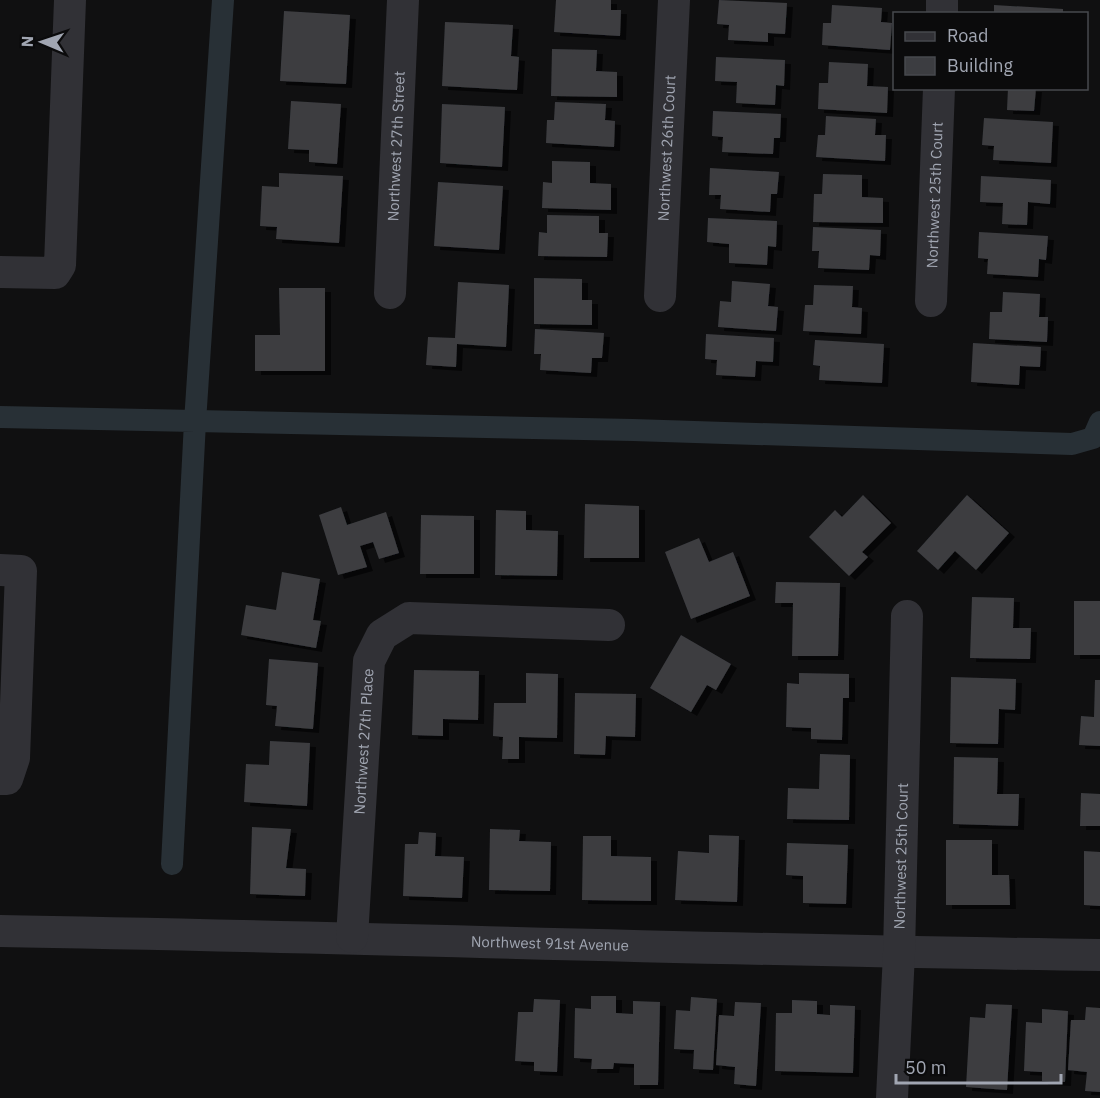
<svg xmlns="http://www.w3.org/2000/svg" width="1100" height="1098" font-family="'IBM Plex Sans',sans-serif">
<defs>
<filter id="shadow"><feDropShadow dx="6" dy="4" stdDeviation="0" flood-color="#0009"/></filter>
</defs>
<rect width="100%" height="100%" fill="#101011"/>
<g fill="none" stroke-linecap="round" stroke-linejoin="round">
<!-- canal -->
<path stroke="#283036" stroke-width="22" d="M0 417 633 430 1072 444 1093 438 1100 422
M172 864 195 422 223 0"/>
</g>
<!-- building -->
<path fill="#3c3d41" filter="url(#shadow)" d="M556 0H611V10H621L620 36 554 32Z
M719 0 787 3 785 34 768 33V42L728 40 729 25 717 24Z
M832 5 882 8 881 22 892 23 890 50 822 45 823 23H831Z
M994 5 1063 9V14H994Z
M284 11 350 15 346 84 280 81Z
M445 22 513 25 511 56 519 57 517 90 442 86Z
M552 49 597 50 596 71 617 72V97L551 96Z
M716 57 785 60 784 86 776 85 775 105 736 103 737 82 715 81Z
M829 62 868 64 867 86 888 87 887 113 818 109 819 83H828Z
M1008 88H1036L1034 111 1007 110Z
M291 101 341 104 337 164 309 162V150L288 149Z
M555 102 606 104 605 120 615 121 614 147 546 143 547 120H554Z
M442 104 505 107 502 167 440 163Z
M713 111 781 114 780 138H774L773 154 722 152 723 137 712 136Z
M826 116 876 119 875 135H886L885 161 816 157 818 135H825Z
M984 118 1053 122 1051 163 993 160 994 146 982 145Z
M552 161 590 162V183L611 184V210L542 208 543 182 552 183Z
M710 168 779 172 777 194H771L770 212 720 209 721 195H709Z
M279 173 343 176 339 243 276 239 277 227 260 226 262 186 279 187Z
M823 174 862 175V197L883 198V223L813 222 814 194H822Z
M981 176 1051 180 1050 204 1028 202 1027 225 1002 224 1003 203 980 202Z
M438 182 503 186 499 250 434 246Z
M547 215 599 216V233H608L607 257 538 256 539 232 547 233Z
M708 218 777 221 776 247 768 246 767 265 729 263V244L707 242Z
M813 227 881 230 880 256 870 255 869 270 818 268 819 251H812Z
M979 232 1048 236 1046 260 1039 259 1038 277 987 274 988 259 978 258Z
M534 278 582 279V300H592V325L534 324Z
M732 281 770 284 768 306 778 307 776 331 718 327 720 301 731 302Z
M458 282 509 285 506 347 457 344 456 367 426 365 428 337 455 338Z
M814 285 853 286 852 307 862 308 861 334 803 331 805 305H813Z
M279 288H325V371H255V335H280Z
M1003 292 1040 294 1039 317H1048L1047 342 989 339 990 312H1002Z
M535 329 604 333 602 358H592L591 373 540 370 541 354H534Z
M706 334 774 338 773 362 756 361 755 377 716 375 717 360 705 359Z
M815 340 884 344 882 383 819 380 820 366 813 365Z
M973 343 1041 347 1040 367 1020 366 1019 385 971 382Z
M863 495 891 523 862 552 868 557 849 576 809 537 835 510 842 517Z
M967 495 1009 533 976 570 955 551 938 570 917 551Z
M585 504 639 506V558H584Z
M341 507 347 525 386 512 399 553 379 559 373 542 360 546 367 567 338 575 319 515Z
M496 510 526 511V530L558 531 557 576 495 575Z
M421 515 474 516V574H420Z
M699 538 709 562 733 552 750 596 691 619 665 552Z
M282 572 320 579 313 620 321 621 316 648 241 635 246 605 276 610Z
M776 582 840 583 838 656H792L793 603H775Z
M972 597 1014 598 1013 628H1031L1030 659 970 658Z
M1074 601H1100V655H1074Z
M681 635 731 664 716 690 707 685 691 712 650 688Z
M269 659 318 663 313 729 275 726 277 706 266 705Z
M414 670 479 671 478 720 443 719V736L412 735Z
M526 673 558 674 557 738 519 737V759H502L503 737 493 736 494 703H526Z
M799 673 849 674V698H843L842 740 811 739V728L786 727 787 683 799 684Z
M951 677 1016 679 1015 710 999 709 998 744 950 743Z
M1095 680H1100V746L1079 745 1081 716 1094 717Z
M575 693 636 694 635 737 606 736 605 755 574 754Z
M270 741 310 743 307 806 244 802 246 764 269 765Z
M820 754 850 755 849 820 787 819 788 788 819 789Z
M954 757 998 758 997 794H1019L1018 826 953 824Z
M1081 793 1100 794V826H1080Z
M252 827 291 829 286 868 306 869 305 896 250 894Z
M490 829 520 830 519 841 551 842 550 891 489 890Z
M419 832 436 833 435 856 464 857 462 898 403 896 405 844H418Z
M709 835 739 836 737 902 675 900 678 851 709 853Z
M583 836H611V856L651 857V901L582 900Z
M946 840H992V875H1009L1010 905H946Z
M787 843 848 845 846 904 803 903V876L786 875Z
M1084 851 1100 852V906L1084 905Z
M591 996H616V1013L633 1014V1001L660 1002 658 1085H634V1064L614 1063 613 1069H591L592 1059 574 1058 575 1008 591 1009Z
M691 997 717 999 713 1070 693 1069 694 1050 674 1049 676 1010 690 1011Z
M534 999 560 1000 557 1072 534 1071V1062L515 1061 518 1012H533Z
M792 1000 817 1001V1014L830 1015V1005L855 1006 853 1073 775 1071 776 1013H792Z
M735 1002 761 1003 756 1086 734 1084 735 1067 716 1065 719 1015 734 1016Z
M986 1004 1012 1005 1007 1090 966 1087 970 1017 985 1018Z
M1086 1007 1100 1008V1092L1085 1091 1087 1072 1068 1070 1071 1020H1085Z
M1042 1009 1068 1011 1065 1082 1042 1081V1072L1024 1071 1026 1022 1042 1023Z"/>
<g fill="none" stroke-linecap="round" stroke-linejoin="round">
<!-- minor -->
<g stroke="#313136" stroke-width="32">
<path d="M942 14V0"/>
<path d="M0 272 55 273 60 265 70 0"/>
<path id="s1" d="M390 293 403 0"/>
<path id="s2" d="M660 296 674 0"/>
<path id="s3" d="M931 301 939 88"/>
<path d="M0 570 21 571 14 758 7 779H0"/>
<path id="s4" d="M0 931C367 937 733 951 1100 955"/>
<path id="s5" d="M352 937 369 661 382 635 409 618 609 625"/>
<path id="s6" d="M892 1098 899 953 907 616"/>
</g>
</g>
<g text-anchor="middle" stroke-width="6" stroke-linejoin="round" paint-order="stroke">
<!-- street labels -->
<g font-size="15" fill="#a1a6b2" stroke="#0b0b0c">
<text dy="5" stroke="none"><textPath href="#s1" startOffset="147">Northwest 27th Street</textPath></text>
<text dy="5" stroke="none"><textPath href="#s2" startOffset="148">Northwest 26th Court</textPath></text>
<text dy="5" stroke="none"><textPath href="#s3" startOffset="106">Northwest 25th Court</textPath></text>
<text dy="5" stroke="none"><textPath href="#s5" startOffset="196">Northwest 27th Place</textPath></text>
<text dy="5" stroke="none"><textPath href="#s6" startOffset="242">Northwest 25th Court</textPath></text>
<text dy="5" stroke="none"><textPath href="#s4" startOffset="550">Northwest 91st Avenue</textPath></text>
</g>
</g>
<!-- legend -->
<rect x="893" y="12" width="195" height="78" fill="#0b0b0c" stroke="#47494e" stroke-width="1.5"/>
<rect x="905" y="32" width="30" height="9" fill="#313136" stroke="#47494e" stroke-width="1.5"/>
<text x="947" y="42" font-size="18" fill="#a1a6b2">Road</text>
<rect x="905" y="57" width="30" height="18" fill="#3c3d41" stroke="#47494e" stroke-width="1.5"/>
<text x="947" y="72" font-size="18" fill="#a1a6b2">Building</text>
<!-- north arrow -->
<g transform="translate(42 42) rotate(272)" stroke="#0b0b0c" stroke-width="4.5" paint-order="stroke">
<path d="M0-4.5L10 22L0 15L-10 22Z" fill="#a1a6b2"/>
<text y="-9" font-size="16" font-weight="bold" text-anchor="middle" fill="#a1a6b2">N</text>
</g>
<!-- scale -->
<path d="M896 1074v9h165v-9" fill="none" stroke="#a1a6b2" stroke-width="3"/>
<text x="905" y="1074" font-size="18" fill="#a1a6b2" stroke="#0b0b0c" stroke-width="4.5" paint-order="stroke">50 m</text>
</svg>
